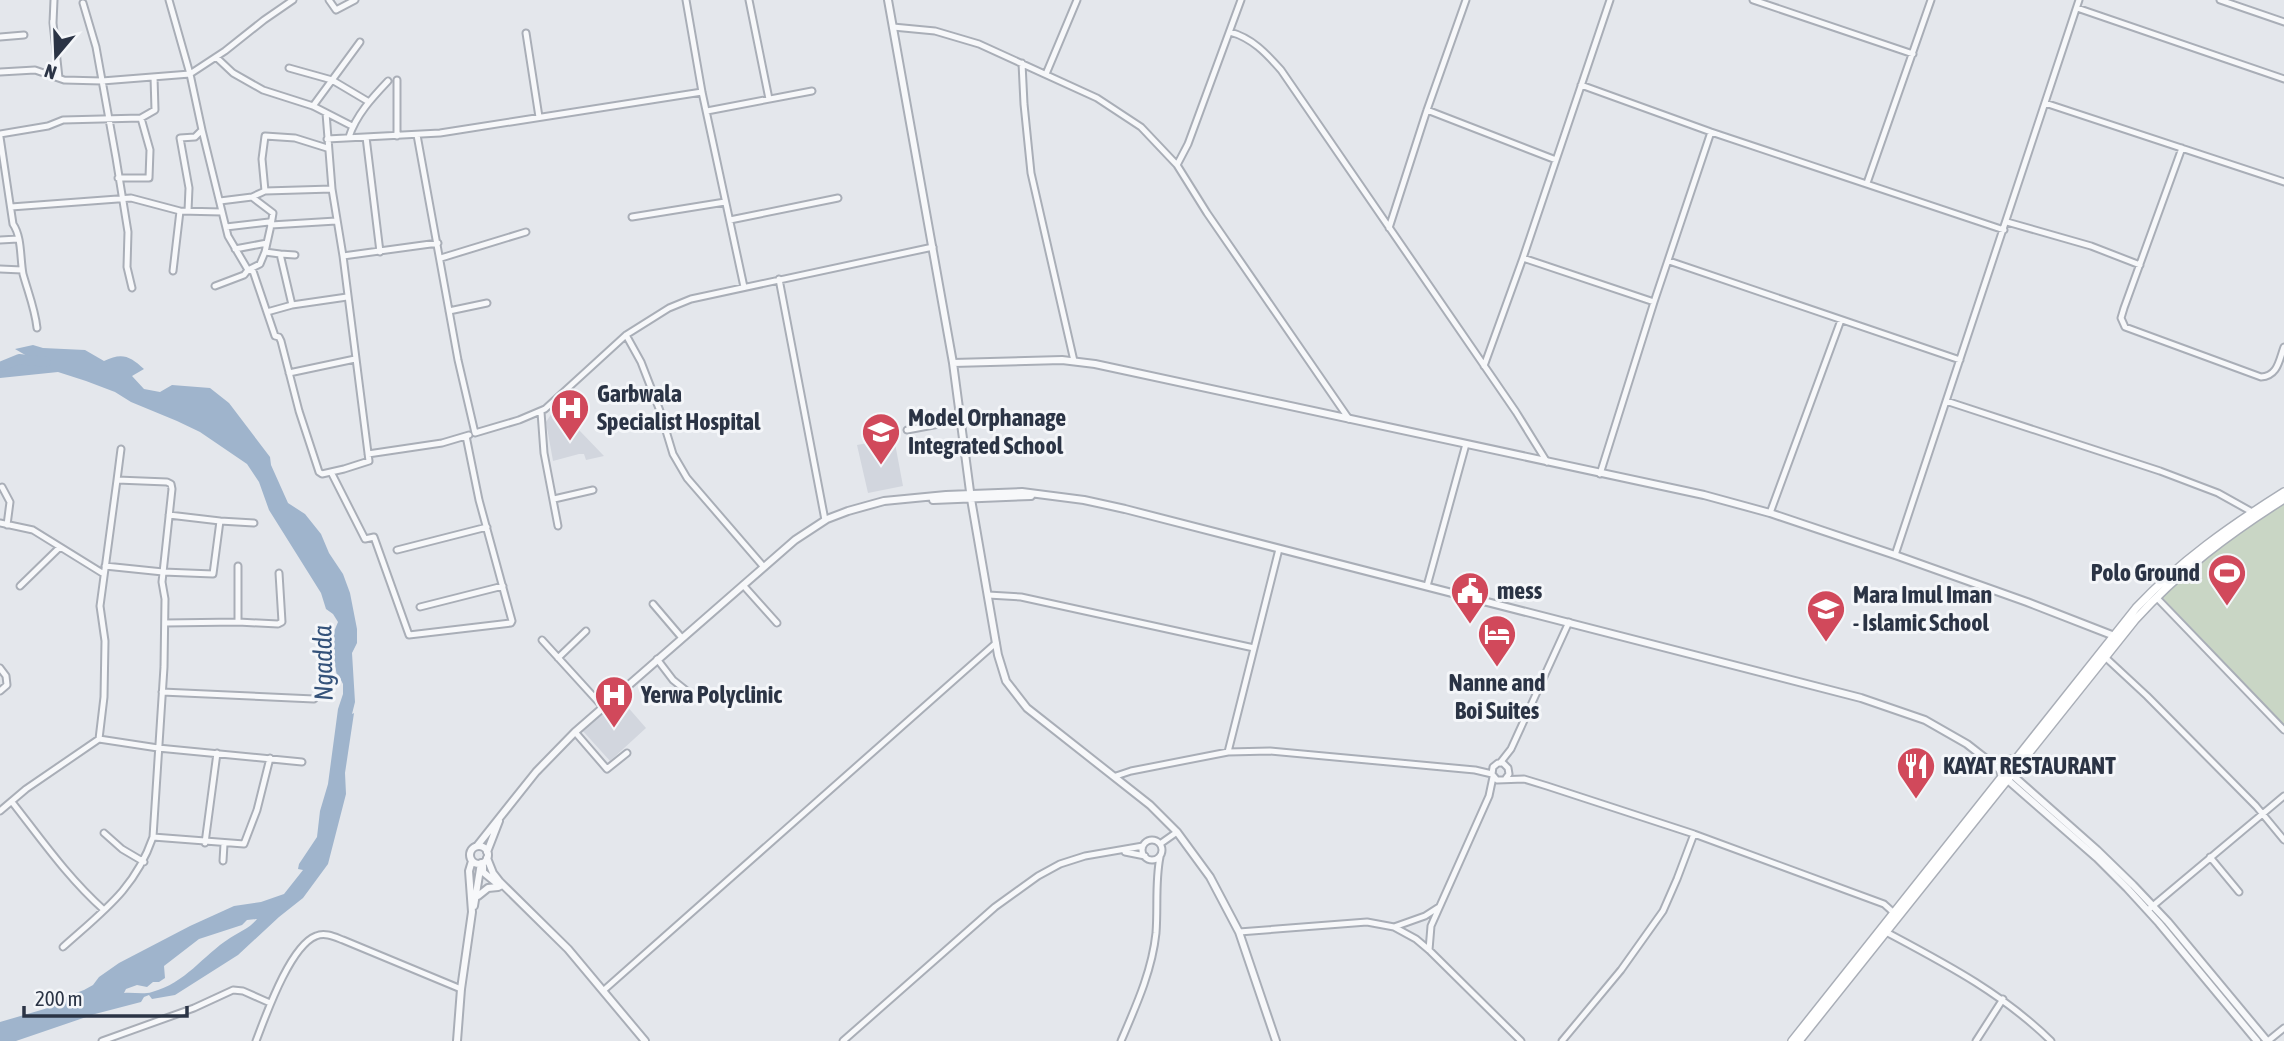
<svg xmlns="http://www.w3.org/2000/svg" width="2284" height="1041" font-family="'Asap Condensed',sans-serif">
<rect width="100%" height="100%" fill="#e4e7ec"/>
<!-- built -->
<path fill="#d2d6de" d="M558 404 579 430 604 456 586 460 584 454H579L553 461 546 422Z
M894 438 903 486 868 493 857 445Z
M619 697 646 728 610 761 582 730Z"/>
<!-- green -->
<path fill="#c9d6c5" d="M2284 504V725L2159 594 2237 531Z"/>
<!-- water -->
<path fill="#9fb4cc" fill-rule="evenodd" d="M33 345 43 348 85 350 104 361C122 352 130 356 144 369L132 376 144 389 160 392 172 385 210 388 229 403 270 457 271 465 288 503 305 514 321 534 329 553 343 574 350 593 357 629V643L352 653 355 702 352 714 354 713 345 773 346 794 328 864 303 898 279 917 238 955 175 995 152 999 149 995 144 997 141 1002 95 1014 16 1041H0V1022L48 1008 68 996 84 990 93 985 99 977 119 963 190 926 234 906 261 902 284 894 303 870 298 869 299 864 317 837 320 811 328 784 338 709 343 694V684L340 678 338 683 331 639 338 622 333 614 326 609 321 593 269 510 259 482 247 464 200 432 177 421 131 402 115 392 86 381 58 372 0 378V364L39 363 15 349ZM257 919C250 928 239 932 230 938 202 956 186 983 152 992 143 995 133 992 124 993L126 989 137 985 147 987 153 982H159L165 978 164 966 199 939 242 925 247 920Z"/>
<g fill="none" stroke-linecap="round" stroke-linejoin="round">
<!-- river -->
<path stroke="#9fb4cc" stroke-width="10" d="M0 367 19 359 46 362"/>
<!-- minor casing -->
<g stroke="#a9aeb7" stroke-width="9">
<path id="minor" d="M54 0 53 23 59 78
M169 0 190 74 202 130 195 137 180 138 189 188 188 211
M329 0 336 10 355 0
M686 0 702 92 744 287
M749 0 769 99
M1753 0 1913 54
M2220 0 2284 22
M83 3 96 47 116 158 128 232 127 267 132 288
M2077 8 2284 79
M893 27 935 31 979 44 1097 98 1141 127 1177 165 1207 213 1349 419
M1230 32C1252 38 1266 53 1281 70L1516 412 1547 462
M526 33 539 117
M0 37 24 35
M216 57 233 73 263 90 313 106 352 126
M1022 63 1024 104 1031 173 1074 361
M289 68 332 80 369 102
M0 72 35 70 64 80 102 81 190 74 225 51 264 20 293 0
M1046 74 1077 0
M1581 85 1711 132 2004 230
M2045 103 2284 182
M313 106 360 42
M1427 110 1556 160
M707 111 812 91
M202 130 228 236 248 270 253 271 275 336 279 337 281 341 299 411 319 472 322 474 344 469 369 461 343 256 332 189 326 113
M0 134 48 126 63 120 141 118 155 110 154 77
M417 135 458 360 475 433 519 420 545 409 626 335 669 308 691 299 933 247
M397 136V80
M0 137 13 224C22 237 20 258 23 274 28 292 35 309 37 328
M349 137C356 115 372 98 388 81
M366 137 380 252
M327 139 440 133 702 92
M2182 148 2124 308 2121 318 2125 327 2261 377C2278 376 2279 360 2284 347
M1177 165 1188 144 1241 0
M118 178H149L150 150 141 118
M1867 183 1931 0
M265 191 262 159 265 136 295 138 327 148
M252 197 265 191 332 189
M220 201 252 197 273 213 271 225 269 222 226 227
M11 207 131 198 180 211 222 212
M632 217 725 202
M730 220 838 198
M2007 222 2091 246 2140 265
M1389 228 1427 110 1466 0
M0 240 18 239
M235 249 267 243
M280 254 295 255
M343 256 438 243
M441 258 526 232
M1523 258 1654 302
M1669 261 1960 360
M0 269 22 270
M173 271 180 211
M779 279 825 520
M215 286 244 275 248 270 260 264 265 252
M292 305 280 254 265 252 271 225 336 221
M449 311 487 303
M267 312 292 305 347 297
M626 335 641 362 660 411 673 454 687 478 763 566
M1484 366 1523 258 1610 0
M289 373 355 359
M1946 401 2160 471 2218 493 2252 512
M541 412 544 453 558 526
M907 430 960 420
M368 454 442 443 469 435
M331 472 365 539 374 537 409 635 511 623 512 621 479 500 466 436
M1600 474 1654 302 1711 132
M117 480 121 449
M2 487 10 502 7 525
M554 499 593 490
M1770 513 1841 320
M220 521 254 523
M0 523 33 530 104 574
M397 550 487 527
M1895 555 2079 0
M105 566 163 572 213 574 220 521 169 515
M743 585 777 623
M20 586 60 547
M1427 586 1466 444
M988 595 1021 597 1254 648
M2156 597 2284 730
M653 604 682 638
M420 607 503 586
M238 622V566
M165 623 238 622 278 624 282 622 279 573
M542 640 603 707
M2105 657 2147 696 2256 806 2284 840
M558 658 586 631
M657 659 673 680 693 696
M0 668 6 676 7 685 0 691
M162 692 314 699
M575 732 607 769 627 753
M1228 752 1279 549
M1500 763 1511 749 1569 622
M1116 776 1131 771 1228 752 1270 751 1475 770 1492 774
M1506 778 1509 774 1508 768 1503 763H1498L1493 767 1492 774 1497 780 1524 779 1547 786 1694 834 1884 904 1894 913
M12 802C41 839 68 878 104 910
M0 811 26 789 99 739 158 748 302 762
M104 833 122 849 144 862
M153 837 244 844 257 810 270 758
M1142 850a10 10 0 1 1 20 0a10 10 0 1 1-20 0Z
M205 843 217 753
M1160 844 1177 832
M1125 852 1145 856
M2210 857 2239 892
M223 861 224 844
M2148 910 2284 796
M1394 927 1425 916 1439 907
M1239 932 1367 922 1394 927 1416 939 1429 950 1521 1041
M1886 932C1946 964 2002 993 2051 1041
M63 947C103 911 135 889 153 837L164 667 165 599 162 582 172 489 171 484 167 482 117 480 100 606 105 641 104 697 99 739
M1429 950 1431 926 1489 796 1493 777
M604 990 996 643
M102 1041 194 1008 233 990 243 991 270 1003
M256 1041C266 1015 290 946 316 936 325 932 335 937 343 940L461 989
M843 1041 995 907 1038 876 1060 864 1085 856 1143 846
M1121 1041C1136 1006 1152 971 1156 933 1158 907 1155 882 1160 857
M1562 1041 1621 970 1663 911 1677 879 1694 834
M1976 1041 2003 999
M2268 1041 2284 1028"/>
</g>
<!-- tertiary casing -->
<g stroke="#a9aeb7" stroke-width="10">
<path id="tertiary" d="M888 0 953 363 971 499 998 655 1006 681 1027 708 1150 805 1177 832 1210 877 1239 932 1276 1041
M953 363 1062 360 1095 364 1704 495 1770 513 1895 555 2027 602 2117 637
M933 500 1031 496
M2010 773 2097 850 2133 885 2168 922 2267 1041
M477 846 536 772 575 732 795 540 827 519 848 511 884 501 946 495 1022 492 1084 500 1125 509 1861 698 1925 720 1967 744 1999 769 2002 775 2097 858 2127 888 2159 923 2257 1041
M470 855a9 9 0 1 1 18 0a9 9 0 1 1-18 0Z
M487 852 499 821
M487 858 493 873 500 882 568 949 645 1041
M483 866V872L500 886
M478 896 488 888 498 887
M474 906 481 863
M457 1041 461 989 472 912 469 871 472 861"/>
</g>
<!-- secondary casing -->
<g stroke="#a9aeb7" stroke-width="10">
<path id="secondary" d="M1985 759 2000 761 2014 759
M1792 1041 2136 608C2180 561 2230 526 2284 492
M1799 1041 2135 620C2179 571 2229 534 2284 499"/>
</g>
<!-- minor -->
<use href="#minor" stroke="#f7f8fa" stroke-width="5"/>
<!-- tertiary -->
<use href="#tertiary" stroke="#f7f8fa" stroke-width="6"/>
<!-- secondary -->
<use href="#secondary" stroke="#fff" stroke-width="7"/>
</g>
<!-- icons -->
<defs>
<g id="hospital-pin" transform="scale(2.0125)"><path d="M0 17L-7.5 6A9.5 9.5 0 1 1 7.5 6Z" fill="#d1495b" stroke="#f4f6f9"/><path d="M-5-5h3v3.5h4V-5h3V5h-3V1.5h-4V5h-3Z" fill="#fff"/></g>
<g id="school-pin" transform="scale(2.0125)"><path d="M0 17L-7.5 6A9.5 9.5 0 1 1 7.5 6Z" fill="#d1495b" stroke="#f4f6f9"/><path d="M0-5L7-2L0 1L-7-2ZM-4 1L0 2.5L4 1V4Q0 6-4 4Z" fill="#fff"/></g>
<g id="stadium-pin" transform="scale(2.0125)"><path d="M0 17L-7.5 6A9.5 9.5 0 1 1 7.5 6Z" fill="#d1495b" stroke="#f4f6f9"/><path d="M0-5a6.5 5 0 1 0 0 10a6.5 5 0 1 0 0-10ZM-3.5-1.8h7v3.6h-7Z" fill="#fff"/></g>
<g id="civic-pin" transform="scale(2.0125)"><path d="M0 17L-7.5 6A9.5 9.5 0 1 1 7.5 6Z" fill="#d1495b" stroke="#f4f6f9"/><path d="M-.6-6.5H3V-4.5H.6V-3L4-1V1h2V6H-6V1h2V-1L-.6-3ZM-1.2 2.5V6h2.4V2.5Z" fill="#fff"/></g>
<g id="hotel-pin" transform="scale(2.0125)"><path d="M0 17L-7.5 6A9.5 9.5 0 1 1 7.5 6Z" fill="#d1495b" stroke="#f4f6f9"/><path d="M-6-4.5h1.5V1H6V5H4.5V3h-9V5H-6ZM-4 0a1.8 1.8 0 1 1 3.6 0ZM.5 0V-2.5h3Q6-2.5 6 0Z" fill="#fff"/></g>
<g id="restaurant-pin" transform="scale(2.0125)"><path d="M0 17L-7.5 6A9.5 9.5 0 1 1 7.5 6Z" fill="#d1495b" stroke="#f4f6f9"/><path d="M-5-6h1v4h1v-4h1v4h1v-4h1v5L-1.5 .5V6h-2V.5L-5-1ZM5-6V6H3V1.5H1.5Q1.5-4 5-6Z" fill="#fff"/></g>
</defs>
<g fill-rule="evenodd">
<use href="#hospital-pin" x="570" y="408"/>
<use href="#school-pin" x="881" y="432"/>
<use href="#stadium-pin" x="2227" y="573"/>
<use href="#civic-pin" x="1470" y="591"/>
<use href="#school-pin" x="1826" y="609"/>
<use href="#hotel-pin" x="1497" y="634"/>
<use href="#hospital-pin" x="614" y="695"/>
<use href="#restaurant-pin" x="1916" y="766"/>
</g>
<g text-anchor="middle" stroke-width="6" stroke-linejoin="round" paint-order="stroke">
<!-- poi labels -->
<g font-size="24" font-weight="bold" fill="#2b3445" stroke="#f4f6f9" text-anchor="start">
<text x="597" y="402">Garbwala<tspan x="597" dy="28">Specialist Hospital</tspan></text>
<text x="908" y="426">Model Orphanage<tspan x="908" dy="28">Integrated School</tspan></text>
<text x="2200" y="581" text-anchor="end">Polo Ground</text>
<text x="1497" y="599">mess</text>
<text x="1853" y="603">Mara Imul Iman<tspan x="1853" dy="28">- Islamic School</tspan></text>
<text x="1497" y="691" text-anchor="middle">Nanne and<tspan x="1497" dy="28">Boi Suites</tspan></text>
<text x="641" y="703">Yerwa Polyclinic</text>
<text x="1943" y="774">KAYAT RESTAURANT</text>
</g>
<!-- water labels -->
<g font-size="26" font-style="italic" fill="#34527a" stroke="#f4f6f9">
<text transform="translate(323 663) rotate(-91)" y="9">Ngadda</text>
</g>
</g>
<!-- north arrow -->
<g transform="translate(56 56) rotate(199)" stroke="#f4f6f9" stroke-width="5" paint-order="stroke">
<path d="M0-5L12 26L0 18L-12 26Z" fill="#2b3445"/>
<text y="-10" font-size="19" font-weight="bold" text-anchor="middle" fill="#2b3445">N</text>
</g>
<!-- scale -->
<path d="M24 1006v10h163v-10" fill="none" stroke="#2b3445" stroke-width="3.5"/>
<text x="35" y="1006" font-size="21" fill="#2b3445" stroke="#f4f6f9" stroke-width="5" paint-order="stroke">200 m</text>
</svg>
